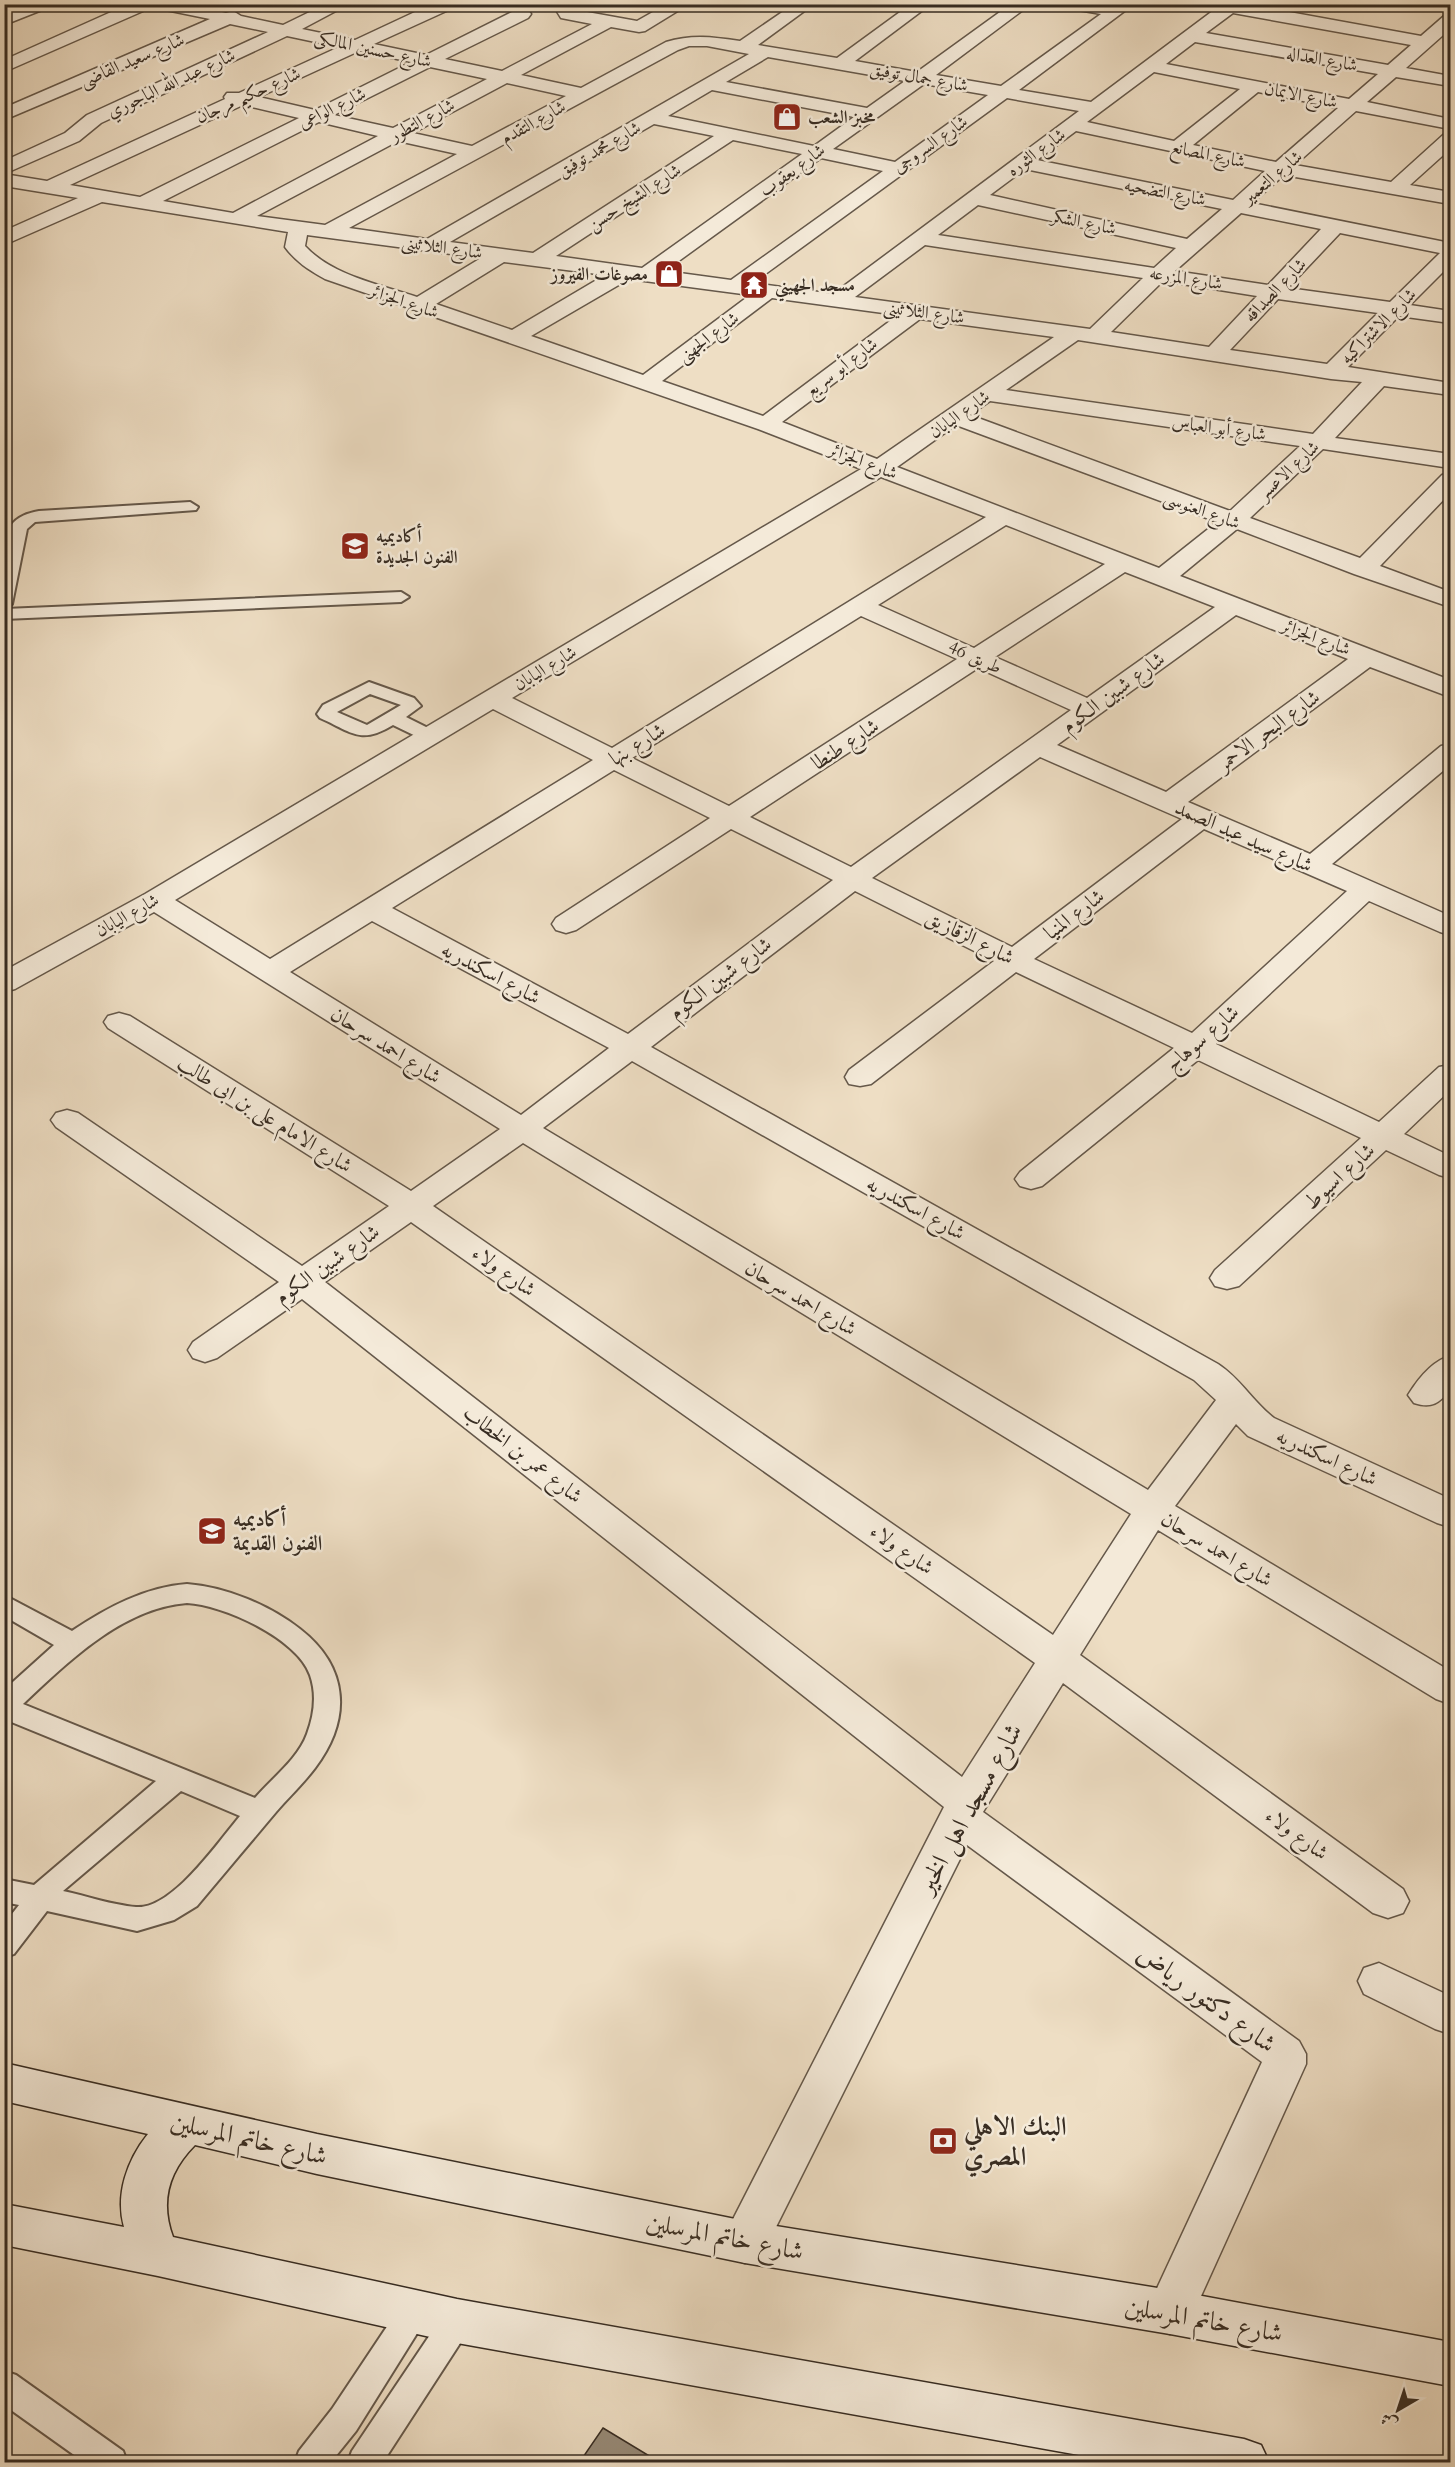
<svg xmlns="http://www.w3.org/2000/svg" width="1455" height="2467" font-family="Cardo,Amiri,serif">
<rect width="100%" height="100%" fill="#eedec4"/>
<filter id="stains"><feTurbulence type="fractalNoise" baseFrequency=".00333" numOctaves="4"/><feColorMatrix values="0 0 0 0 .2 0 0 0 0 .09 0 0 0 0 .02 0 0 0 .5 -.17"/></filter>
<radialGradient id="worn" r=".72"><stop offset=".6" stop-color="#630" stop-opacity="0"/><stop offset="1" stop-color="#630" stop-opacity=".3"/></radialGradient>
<!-- building -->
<path fill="#968976" stroke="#372c22" stroke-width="1.5" d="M603 2428 661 2463H579Z"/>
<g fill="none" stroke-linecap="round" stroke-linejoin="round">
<!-- service casing -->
<g stroke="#65584a" stroke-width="4">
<path id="service" d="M190 502 198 507 196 510 35 522 27 529 12 604 5 609 401 592 409 597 401 602 4 619C4 595 1 548 11 526 17 516 29 513 39 511Z
M369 682 414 698 421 706 406 717 436 732 439 736 436 740H424L393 725C360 745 352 732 320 718L317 714 323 705ZM370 694 401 705 367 725 337 712Z
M187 1584C226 1587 269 1605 300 1629 349 1667 352 1719 315 1768 303 1784 289 1797 276 1812 250 1843 223 1875 197 1906L174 1920 137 1931 47 1911 14 1954 4 1958V1924L19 1905 4 1902V1879L34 1885 156 1781 4 1719V1690L54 1645 4 1616V1595L72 1631C106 1608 145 1587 187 1584ZM187 1603C223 1605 297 1638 310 1675 317 1695 314 1715 307 1734 298 1759 272 1778 255 1798L23 1704C68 1662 122 1608 187 1603ZM181 1791 240 1816C218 1842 172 1910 136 1907 112 1905 87 1896 63 1891Z
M415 2296 426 2301 431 2311 356 2431 331 2462H295L299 2451 332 2409 404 2301Z
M457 2306 468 2311 473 2321 468 2331 383 2462H348L352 2451 446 2311Z
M4 2371 16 2375 123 2451 127 2462H84L4 2405Z"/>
</g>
<!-- minor casing -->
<g stroke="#65584a" stroke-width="3">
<path id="minor" d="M25 4H49L47 8 4 25V14Z
M129 4H152L150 8 4 72V60Z
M154 4H188L226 13 233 11 241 16 283 25 326 4H349L302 29 355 40 432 4H455L453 8 374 44 426 55 516 10H528L531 14 528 18 445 59 502 71 592 24 561 18 556 10 562 4H582L576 10 637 21 667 4H689L645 31 639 32 611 27 521 75 581 88 666 42C692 34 713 37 740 41L794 4H814L758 45 837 58 911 4H931L855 61 917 72 1011 4H1031L936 75 1001 86 1101 14 1067 8 1065 4H1134L1019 90 1091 102 1222 4H1245L1421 36 1444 16 1450 15V29L1406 68 1450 76V86L1396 77 1367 102 1450 119V129L1356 111 1295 165 1391 182 1443 135 1450 133V149L1410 185 1450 192V204L1284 175 1252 203 1450 243V265L1410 305 1450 311V323L1399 316 1348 367 1450 383V395L1384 386 1335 438 1450 454V468L1323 449 1250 518 1360 558 1442 475 1450 473V493L1380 566 1450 592V607L1354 574 1237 529 1180 576 1450 680V697L1370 667 1188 802 1310 854 1441 746 1450 744V765L1332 864 1450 916V935L1440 932 1369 901 1216 1044 1379 1122 1439 1067 1450 1065V1090L1404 1134 1450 1156V1178L1439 1175 1386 1150 1239 1286 1227 1289 1215 1286 1210 1278 1215 1270 1361 1138 1198 1060 1042 1186 1031 1189 1020 1186 1015 1179 1020 1172 1174 1048 1016 972 871 1084 860 1086 849 1084 845 1077 849 1070 994 961 855 891 651 1047 1218 1364C1241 1379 1253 1402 1274 1418L1450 1499V1527L1437 1523 1248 1436 1236 1424 1175 1506 1450 1671V1704L1436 1699 1158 1530 1080 1655 1403 1889 1409 1901 1403 1913 1388 1918 1373 1913 1063 1683 983 1812 1299 2041 1306 2054V2064L1187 2327 1170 2334 1153 2327 1146 2312 1262 2062 967 1845 761 2257 745 2263 729 2257 722 2242 729 2227 944 1807 302 1299 217 1358 205 1362 193 1358 188 1350 193 1342 279 1282 56 1127 51 1120 56 1113 67 1110 78 1113 302 1266 389 1206 108 1028 104 1022 108 1016 119 1013 130 1016 411 1191 500 1129 154 912 15 989 4 992V971L145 894 861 469 758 429 325 279C309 270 296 262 285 247L288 232 102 202 4 245V231L78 198 4 186V174L47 181 225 99 224 97 227 93H239L339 47 287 36 101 123 79 141 4 174V161L65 133 87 115 268 32 230 24 4 120V108L210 19 156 8ZM1233 13 1411 45 1388 65 1206 33ZM1195 42 1378 74 1349 99 1166 64ZM689 46H707L749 54 427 239 349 228 678 50ZM359 51 411 62 315 110 259 97ZM768 57 905 81 867 108 726 82ZM430 67 487 79 393 128 334 115ZM1154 72 1240 89 1174 141 1087 122ZM507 83 566 96 472 146 413 133ZM924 84 988 95 895 162 833 149ZM712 90 854 117 814 146 668 116ZM1258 92 1338 108 1276 162 1193 145ZM1007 98 1079 111 833 294 753 283ZM243 105 299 118 140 197 70 185ZM319 122 378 136 233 213 163 201ZM654 124 714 136 533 253 450 242ZM1076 131 1265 171 1233 200 1037 160ZM733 140 802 154 642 268 556 256ZM398 141 457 154 325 225 257 216ZM821 158 883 171 731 280 665 271ZM1025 169 1222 209 1187 239 990 195ZM978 205 1176 248 1154 268 938 235ZM1241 213 1321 229 1268 285 1175 271ZM1340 233 1440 253 1390 302 1288 288ZM307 235 481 258 417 297C379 284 333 276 305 246ZM925 245 1143 278 1090 329 855 297ZM504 262 605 275 512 330 436 304ZM629 279 750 295 643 375 531 336ZM1163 281 1257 296 1209 347 1111 332ZM772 298 898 315 763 416 662 381ZM1278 299 1378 313 1327 364 1230 350ZM920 319 1054 337 877 459 782 422ZM1078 340 1331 379 1362 382 1313 434 1006 390ZM990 401 1300 446 1230 511 970 415ZM956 425 1217 522 1159 568 897 467ZM881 477 986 517 612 748 512 698ZM1006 525 1105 564 974 648 878 605ZM1125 572 1215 607 1087 698 995 657ZM1236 615 1348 659 1166 792 1057 745ZM861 616 957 659 729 806 632 758ZM978 668 1071 710 851 867 750 817ZM493 709 593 760 270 959 175 900ZM1040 757 1182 819 1012 947 872 878ZM614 770 710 818 556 918 552 924 556 930 566 933 576 930 731 829 833 880 628 1034 392 908ZM1204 829 1347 891 1192 1033 1034 959ZM372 921 609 1048 521 1115 290 972ZM632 1061 1194 1380 1216 1400 1148 1490 543 1128ZM523 1143 1131 1514 1053 1635 433 1206ZM411 1222 1035 1663 962 1777 325 1282Z
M1450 1356V1390C1439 1403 1432 1409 1414 1403L1408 1395C1418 1379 1432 1361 1450 1356Z
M1379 1963 1450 1996V2034L1435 2029 1364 1994 1358 1981 1364 1968Z"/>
</g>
<!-- secondary casing -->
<g stroke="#372c22" stroke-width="3">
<path id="secondary" d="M4 2063 317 2134 745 2221 1170 2290 1450 2342V2386L1170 2334 745 2263 317 2174 195 2145C168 2172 160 2202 173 2237L457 2299 1244 2439 1261 2445 1269 2462H1118L457 2343 158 2276 4 2245V2204L124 2227C115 2195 127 2160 148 2134L4 2101Z"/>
</g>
<!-- service -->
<use href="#service" fill="#f4ead9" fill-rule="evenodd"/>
<!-- minor -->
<use href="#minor" fill="#f4ead9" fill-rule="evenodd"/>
<!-- secondary -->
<use href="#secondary" fill="#f4ead9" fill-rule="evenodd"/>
</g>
<!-- icons -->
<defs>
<g id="shop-square" transform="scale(1.5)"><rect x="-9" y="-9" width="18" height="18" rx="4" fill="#8f2418" stroke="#f4ead9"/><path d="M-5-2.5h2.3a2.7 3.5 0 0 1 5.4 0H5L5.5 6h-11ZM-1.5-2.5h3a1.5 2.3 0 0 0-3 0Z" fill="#fff"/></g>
<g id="temple-square" transform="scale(1.5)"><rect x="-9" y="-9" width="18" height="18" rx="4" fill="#8f2418" stroke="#f4ead9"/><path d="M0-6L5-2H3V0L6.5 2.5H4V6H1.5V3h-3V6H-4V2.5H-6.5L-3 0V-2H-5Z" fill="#fff"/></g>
<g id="university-square" transform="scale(1.5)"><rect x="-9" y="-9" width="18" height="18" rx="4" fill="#8f2418" stroke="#f4ead9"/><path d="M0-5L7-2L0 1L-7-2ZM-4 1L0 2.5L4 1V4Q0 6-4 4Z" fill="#fff"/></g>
<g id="bank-square" transform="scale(1.5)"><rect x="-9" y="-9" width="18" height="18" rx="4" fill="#8f2418" stroke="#f4ead9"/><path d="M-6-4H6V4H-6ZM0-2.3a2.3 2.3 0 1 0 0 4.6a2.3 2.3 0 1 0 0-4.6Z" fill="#fff"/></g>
</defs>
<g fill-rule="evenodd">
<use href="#shop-square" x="787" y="117"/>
<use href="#shop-square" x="669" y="274"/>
<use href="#temple-square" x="754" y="285"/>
<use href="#university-square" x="355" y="546"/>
<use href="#university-square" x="212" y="1531"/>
<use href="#bank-square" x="943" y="2141"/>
</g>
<g text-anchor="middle" stroke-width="5" stroke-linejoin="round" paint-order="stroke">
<!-- far-street labels -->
<g font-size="18" fill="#372c22" stroke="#f4ead9">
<text transform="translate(373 49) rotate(12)" y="6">شارع حسنين المالكى</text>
<text transform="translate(1322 59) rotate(10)" y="6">شارع العداله</text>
<text transform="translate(132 60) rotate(-23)" y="6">شارع سعيد القاضى</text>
<text transform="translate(919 77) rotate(10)" y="6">شارع جمال توفيق</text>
<text transform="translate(171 83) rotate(-25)" y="6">شارع عبد الله الباجوري</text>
<text transform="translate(248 95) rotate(-24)" y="6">شارع حكيم مرجان</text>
<text transform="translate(1301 95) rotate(11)" y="6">شارع الايمان</text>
<text transform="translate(332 108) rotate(-26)" y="6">شارع الواعى</text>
<text transform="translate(422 120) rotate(-28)" y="6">شارع التطور</text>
<text transform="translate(533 122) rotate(-29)" y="6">شارع التقدم</text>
<text transform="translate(930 144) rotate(-35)" y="6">شارع السروجى</text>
<text transform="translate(599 149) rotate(-30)" y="6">شارع محمد توفيق</text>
<text transform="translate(1036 152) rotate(-36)" y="6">شارع الثوره</text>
<text transform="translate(1208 154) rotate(12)" y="6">شارع المصانع</text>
<text transform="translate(792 170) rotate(-36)" y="6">شارع يعقوب</text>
<text transform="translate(1272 177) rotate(-40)" y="6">شارع التعمير</text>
<text transform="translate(1165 192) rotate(11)" y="6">شارع التضحيه</text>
<text transform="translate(634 197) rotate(-33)" y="6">شارع الشيخ حسن</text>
<text transform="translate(1084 222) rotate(12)" y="6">شارع الشكر</text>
<text transform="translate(442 247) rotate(8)" y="6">شارع الثلاثينى</text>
<text transform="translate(1186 278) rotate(9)" y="6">شارع المزرعه</text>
<text transform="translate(1275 290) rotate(-46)" y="6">شارع الصداقه</text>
<text transform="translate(404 301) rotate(19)" y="6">شارع الجزائر</text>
<text transform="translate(924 312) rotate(8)" y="6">شارع الثلاثينى</text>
<text transform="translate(1378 326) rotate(-45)" y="6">شارع الاشتراكيه</text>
<text transform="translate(708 337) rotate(-37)" y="6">شارع الجهنى</text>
<text transform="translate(841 367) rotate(-37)" y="6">شارع أبو سريع</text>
<text transform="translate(959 414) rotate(-35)" y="6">شارع اليابان</text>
<text transform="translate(1219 428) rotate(8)" y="6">شارع أبو العباس</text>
<text transform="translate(863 461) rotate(21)" y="6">شارع الجزائر</text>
<text transform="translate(1288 470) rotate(-43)" y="6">شارع الاعسر</text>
<text transform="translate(1202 510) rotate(20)" y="6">شارع العنوسى</text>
<text transform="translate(1316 637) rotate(21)" y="6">شارع الجزائر</text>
<text transform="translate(975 657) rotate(24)" y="6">طريق 46</text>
<text transform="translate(545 668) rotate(-31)" y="6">شارع اليابان</text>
<text transform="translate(127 915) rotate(-29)" y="6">شارع اليابان</text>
</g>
<!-- far-poi labels -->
<g font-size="18" font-weight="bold" fill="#372c22" stroke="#f4ead9" text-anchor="start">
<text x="808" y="123">مخبز الشعب</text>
<text x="648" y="280" text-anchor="end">مصوغات الفيروز</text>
<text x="775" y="291">مسجد الجهيني</text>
<text x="376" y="542">أكاديميه<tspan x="376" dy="21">الفنون الجديدة</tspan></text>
</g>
<!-- street labels -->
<g font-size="21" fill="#372c22" stroke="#f4ead9">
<text transform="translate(1113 692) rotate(-36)" y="7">شارع شبين الكوم</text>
<text transform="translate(1268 730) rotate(-36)" y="7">شارع البحر الاحمر</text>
<text transform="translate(637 744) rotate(-32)" y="7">شارع بنها</text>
<text transform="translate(845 744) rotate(-33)" y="7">شارع طنطا</text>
<text transform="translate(1244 836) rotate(24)" y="7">شارع سيد عبد الصمد</text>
<text transform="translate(1074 914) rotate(-37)" y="7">شارع المنيا</text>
<text transform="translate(970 937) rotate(27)" y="7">شارع الزقازيق</text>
<text transform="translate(491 973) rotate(28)" y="7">شارع اسكندريه</text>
<text transform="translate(720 978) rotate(-37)" y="7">شارع شبين الكوم</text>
<text transform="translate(1202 1038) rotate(-41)" y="7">شارع سوهاج</text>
<text transform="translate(386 1045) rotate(32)" y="7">شارع احمد سرحان</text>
<text transform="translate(265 1114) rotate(32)" y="7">شارع الامام على بن ابى طالب</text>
<text transform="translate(1339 1176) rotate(-42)" y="7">شارع اسيوط</text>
<text transform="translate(916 1208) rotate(29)" y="7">شارع اسكندريه</text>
<text transform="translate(327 1264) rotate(-35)" y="7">شارع شبين الكوم</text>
<text transform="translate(504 1271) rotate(35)" y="7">شارع ولاء</text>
<text transform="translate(801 1298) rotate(31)" y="7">شارع احمد سرحان</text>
<text transform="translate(523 1454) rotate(38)" y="7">شارع عمر بن الخطاب</text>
<text transform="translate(1327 1457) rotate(25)" y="7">شارع اسكندريه</text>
<text transform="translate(902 1549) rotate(35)" y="7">شارع ولاء</text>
<text transform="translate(1217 1549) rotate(31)" y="7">شارع احمد سرحان</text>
<text transform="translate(1297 1834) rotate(36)" y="7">شارع ولاء</text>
</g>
<!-- poi labels -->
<g font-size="21" font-weight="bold" fill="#372c22" stroke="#f4ead9" text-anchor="start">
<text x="233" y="1526">أكاديميه<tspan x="233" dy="24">الفنون القديمة</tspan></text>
</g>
<!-- near-street labels -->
<g font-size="26" fill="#372c22" stroke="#f4ead9">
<text transform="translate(969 1808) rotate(-61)" y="9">شارع مسجد اهل الخير</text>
<text transform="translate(1207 1998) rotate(36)" y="9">شارع دكتور رياض</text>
<text transform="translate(249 2138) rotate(13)" y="9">شارع خاتم المرسلين</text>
<text transform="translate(725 2236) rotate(11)" y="9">شارع خاتم المرسلين</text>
<text transform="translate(1204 2319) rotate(10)" y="9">شارع خاتم المرسلين</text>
</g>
<!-- near-poi labels -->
<g font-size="26" font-weight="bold" fill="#372c22" stroke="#f4ead9" text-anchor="start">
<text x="964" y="2135">البنك الاهلي<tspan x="964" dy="30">المصري</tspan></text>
</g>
</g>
<!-- margin -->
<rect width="1455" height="2467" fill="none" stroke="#eedec4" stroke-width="24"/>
<rect x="6" y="6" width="1443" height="2455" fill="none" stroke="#372c22" stroke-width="3"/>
<rect x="12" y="12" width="1431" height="2443" fill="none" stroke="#372c22" stroke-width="1.5"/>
<!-- north arrow -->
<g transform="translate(1398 2410) rotate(219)" stroke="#f4ead9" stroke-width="4.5" paint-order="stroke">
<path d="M0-4.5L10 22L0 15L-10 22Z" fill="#372c22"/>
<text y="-9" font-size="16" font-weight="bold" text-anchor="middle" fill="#372c22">ش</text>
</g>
<rect width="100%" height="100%" filter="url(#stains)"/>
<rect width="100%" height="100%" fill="url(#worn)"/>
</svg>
